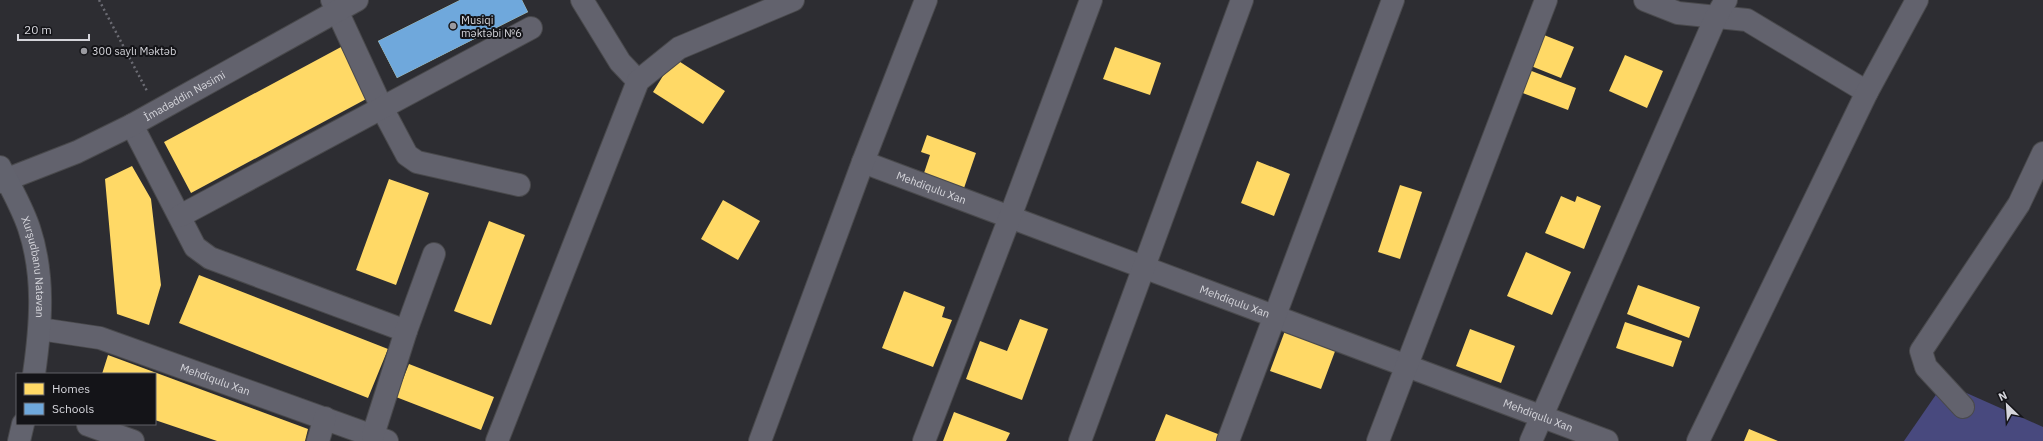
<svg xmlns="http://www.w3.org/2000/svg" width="2043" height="441" font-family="'IBM Plex Sans',sans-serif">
<rect width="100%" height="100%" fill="#2d2d32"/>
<!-- green -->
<path fill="#48497e" d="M1944 383 2043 427V441H1904Z"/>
<!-- homes -->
<path fill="#ffd966" d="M460 0H522L528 12 397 78 378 41Z
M1539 33 1574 47 1561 78 1526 64Z
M341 47 368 98 191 193 164 142Z
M1115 47 1161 63 1150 95 1103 79Z
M1625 55 1663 71 1647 108 1609 91Z
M674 58 725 91 703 124 653 92Z
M1529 70 1576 88 1568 110 1520 92Z
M927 135 976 153 963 191 923 176 930 155 921 152Z
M1257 161 1290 174 1274 216 1241 203Z
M132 166 151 199 161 285 149 325 117 314 105 179Z
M389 179 429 193 396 285 356 270Z
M1400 185 1422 192 1400 259 1378 252Z
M1561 196 1575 202 1577 196 1601 206 1584 249 1545 233Z
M723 200 760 221 738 260 701 239Z
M489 221 525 235 491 325 454 311Z
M1526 252 1571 272 1552 315 1507 296Z
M199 275 388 349 368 398 179 323Z
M1638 285 1700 307 1689 338 1627 314Z
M904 291 945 307 942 317 952 320 933 367 882 348Z
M1020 319 1048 329 1022 400 966 379 980 341 1007 351Z
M1625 322 1682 341 1673 367 1616 348Z
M1286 328 1337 346 1321 389 1270 371Z
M1470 329 1515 346 1501 383 1456 366Z
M108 355 308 429 305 441H217L155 420V374H102Z
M409 364 494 397 481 430 396 397Z
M954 412 1010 433 1006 441H943Z
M1166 414 1223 436 1221 441H1155Z
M1749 429 1778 441H1744Z"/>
<!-- schools -->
<path fill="#6fa8dc" d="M460 0H522L528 12 397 78 378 41Z"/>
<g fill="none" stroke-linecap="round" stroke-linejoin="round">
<!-- minor casing -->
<g stroke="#49494c" stroke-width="24">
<g id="minor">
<path d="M332 0 382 108 407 155 417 162 519 185"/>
<path d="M582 0 620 62 638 81"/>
<path d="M1645 0 1678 13 1747 20 1867 92"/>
<path d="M132 125 195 247 210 258 406 331"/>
<path id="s1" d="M863 162 1607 441"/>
<path id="s2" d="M0 182 77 152 132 125 357 0"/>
<path d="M180 216 531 28"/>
<path id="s3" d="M40 329 100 338 387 441"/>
<path d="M1963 407 1926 367 1921 351 2019 204 2043 153"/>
<path d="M88 425 133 441"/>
<path d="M373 435 406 331 434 254"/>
<path d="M318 441 325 418"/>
<path d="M497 441 638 81 679 48 793 0"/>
<path d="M760 441 863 162 926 0"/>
<path d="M924 441 1010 217 1091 0"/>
<path d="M1080 441 1242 0"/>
<path d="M1228 441 1393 0"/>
<path d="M1378 441 1546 0"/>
<path d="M1531 441 1716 17 1726 0"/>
<path d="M1698 441 1867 92 1917 0"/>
</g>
</g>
<!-- major casing -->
<g stroke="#49494c" stroke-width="24">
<g id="major">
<path id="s4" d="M0 167C10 186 22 207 29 228 45 276 41 325 34 374"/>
<path d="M19 441 23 424"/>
</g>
</g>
<!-- path -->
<path stroke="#6b6b73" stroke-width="2.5" stroke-dasharray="2 3" stroke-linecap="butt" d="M99 0 147 91"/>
<!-- minor -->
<use href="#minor" stroke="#62626d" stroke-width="22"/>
<!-- major -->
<use href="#major" stroke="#62636e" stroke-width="22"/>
</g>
<!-- markers -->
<g fill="#9a9aa0" stroke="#141418" stroke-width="1.5">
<circle cx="453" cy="26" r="4"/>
<circle cx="84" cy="51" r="4"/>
</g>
<g text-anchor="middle" stroke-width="4" stroke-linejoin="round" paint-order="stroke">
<!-- poi labels -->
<g font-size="11" fill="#d5d5db" stroke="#141418" text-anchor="start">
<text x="461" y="24">Musiqi<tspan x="461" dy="13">məktəbi №6</tspan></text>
<text x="92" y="55">300 saylı Məktəb</text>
</g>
<!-- street labels -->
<g font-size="11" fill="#d5d5db" stroke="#141418">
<text dy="4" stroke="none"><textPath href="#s2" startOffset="204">İmadəddin Nəsimi</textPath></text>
<text dy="4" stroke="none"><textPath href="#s1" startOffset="73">Mehdiqulu Xan</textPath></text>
<text dy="4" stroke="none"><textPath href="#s4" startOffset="107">Xurşudbanu Natəvan</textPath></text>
<text dy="4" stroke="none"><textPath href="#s1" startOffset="397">Mehdiqulu Xan</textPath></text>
<text dy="4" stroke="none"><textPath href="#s3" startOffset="183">Mehdiqulu Xan</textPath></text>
<text dy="4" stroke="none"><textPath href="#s1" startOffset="721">Mehdiqulu Xan</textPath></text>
</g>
</g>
<!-- legend -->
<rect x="16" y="373" width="140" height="52" fill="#141418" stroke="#616166"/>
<rect x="24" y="383" width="20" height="12" fill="#ffd966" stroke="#616166"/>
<text x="52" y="393" font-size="12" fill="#d5d5db">Homes</text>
<rect x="24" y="403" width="20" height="12" fill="#6fa8dc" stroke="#616166"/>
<text x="52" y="413" font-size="12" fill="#d5d5db">Schools</text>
<!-- north arrow -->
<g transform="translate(2007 405) rotate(335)" stroke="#141418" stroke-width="3" paint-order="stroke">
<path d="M0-3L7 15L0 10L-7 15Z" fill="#d5d5db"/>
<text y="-6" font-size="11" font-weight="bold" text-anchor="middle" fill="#d5d5db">N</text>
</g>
<!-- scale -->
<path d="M18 34v6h71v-6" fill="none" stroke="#d5d5db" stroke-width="2"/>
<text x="24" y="34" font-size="12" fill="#d5d5db" stroke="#141418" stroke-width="3" paint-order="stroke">20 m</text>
</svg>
